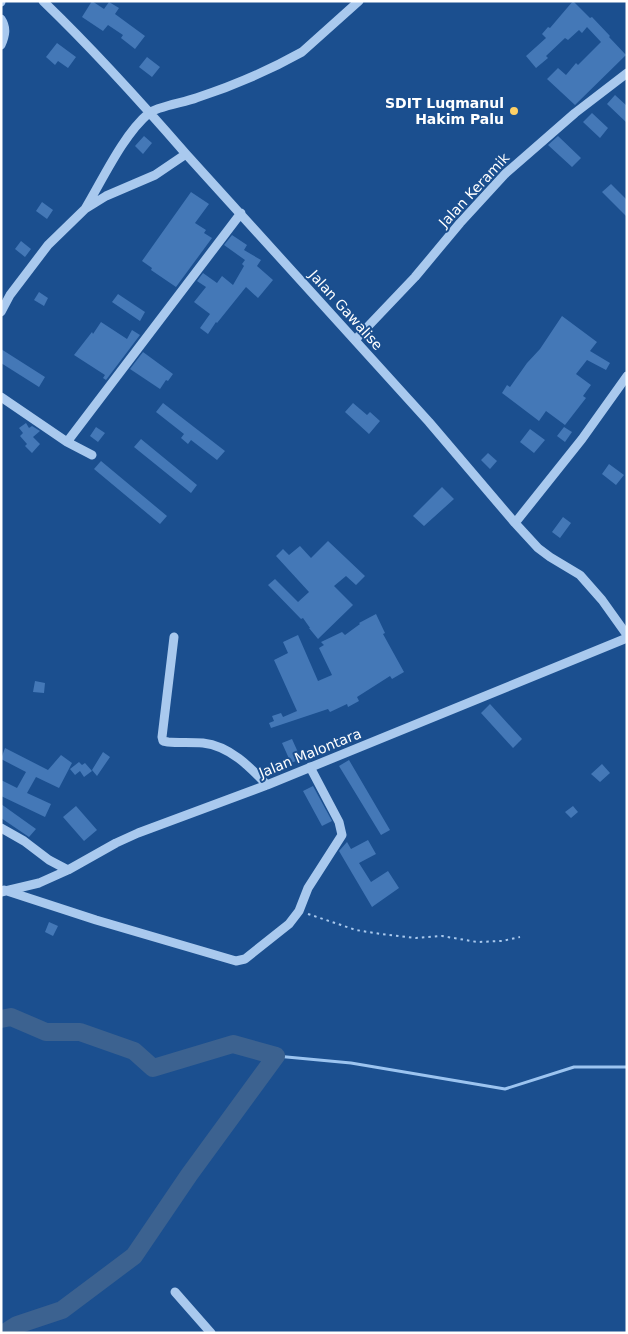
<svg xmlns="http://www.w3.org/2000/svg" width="628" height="1334" font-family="'DejaVu Sans',sans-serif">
<rect width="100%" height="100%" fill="#1b4f8f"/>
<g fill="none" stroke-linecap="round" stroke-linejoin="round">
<!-- stream -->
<path stroke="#9cc4f0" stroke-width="3" d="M276 1056 351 1063 505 1089 574 1067H627"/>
<!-- river -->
<path stroke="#3c6290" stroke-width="18" d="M1 1019 11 1017 46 1032H80L134 1051 153 1068 233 1044 276 1056 189 1175 134 1256 62 1310 17 1325 4 1333"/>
</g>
<!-- building -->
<path fill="#4478b7" d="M92 1 104 9 109 2 119 8 115 14 145 36 135 49 121 38 123 35 108 25 103 31 82 17Z
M573 1 590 18 592 17 610 36 609 37 626 55 575 105 547 79 558 68 566 75 576 63 578 65 601 42 587 27 582 33 579 30 568 40 565 38 546 56 548 58 536 68 526 56 546 38 542 34 548 27 550 28Z
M57 43 76 57 68 68 58 61 55 65 46 57Z
M147 57 160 67 152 77 139 67Z
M615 95 627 106V123L607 104Z
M592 113 608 128 600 138 583 122Z
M144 136 152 143 143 154 135 146Z
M558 136 581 158 572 167 548 145Z
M611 184 627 200V217L602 192Z
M191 192 209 204 195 223 206 230 204 233 212 238 176 287 151 270 152 268 142 261Z
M42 202 53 210 47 219 36 211Z
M232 235 247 245 244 250 261 260 257 266 273 280 258 298 246 287 217 323 216 322 208 334 200 328 210 314 194 302 206 287 197 281 203 273 217 283 222 276 233 285 244 266 242 264 245 260 224 245Z
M21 241 31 249 25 257 15 249Z
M39 292 48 298 44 306 34 300Z
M118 294 145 312 140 321 112 302Z
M562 316 597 342 590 351 610 363 606 370 587 360 576 374 591 385 583 396 586 398 565 425 546 411 539 421 502 393 507 385 510 387 527 363 540 349Z
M101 322 127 339 132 330 140 335 106 380 103 378 105 375 74 355 92 332 93 334Z
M1 349 45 377 39 387 1 363Z
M143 352 173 374 168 381 166 380 160 389 130 369Z
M163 403 225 451 217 460 191 440 188 444 181 438 184 434 156 412Z
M353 403 367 415 370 412 380 421 369 434 345 412Z
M26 423 29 428 32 426 40 431 33 437 40 444 32 453 25 446 27 444 20 436 23 433 19 428Z
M96 427 105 433 98 442 90 436Z
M564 427 572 432 565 442 557 436Z
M530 429 545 440 534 453 520 442Z
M141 439 197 485 191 493 134 447Z
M488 453 497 461 490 469 481 460Z
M101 461 167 516 160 524 94 469Z
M609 464 624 475 616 485 602 474Z
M442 487 454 499 424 526 413 516Z
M563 517 571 523 560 538 552 532Z
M328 541 365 576 356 585 346 576 334 586 353 605 318 639 309 628H310L303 618 301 619 268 585 275 579 298 602 309 592 276 556 283 549 289 555 300 546 311 558Z
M376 614 385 633 383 634 404 672 392 679 390 676 357 697 359 701 348 707 347 704 330 712 328 709 271 728 269 723 274 721 272 716 281 713 283 717 297 711 274 660 288 653 283 642 298 635 318 681 332 675 319 648 324 645 321 642 342 632 345 635 360 624 359 623Z
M35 681 45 683 44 693 33 692Z
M490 704 522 739 513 748 481 713Z
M292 739 301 759 291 763 282 743Z
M5 748 48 770 61 755 72 763 59 788 36 777 27 793 51 804 45 817 1 796V780L17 788 26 772 1 759Z
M103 752 110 757 97 776 92 770Z
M349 760 390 830 381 835 339 766Z
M79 762 82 765 85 763 92 771 84 777 80 771 75 775 70 769Z
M602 764 610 773 600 782 591 774Z
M313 786 332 821 322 826 303 791Z
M1 804 36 829 29 837 1 818Z
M76 806 97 830 84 841 63 817Z
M573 806 578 812 571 818 565 812Z
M368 840 376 854 359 863 371 882 388 871 399 888 372 907 339 851 347 842 351 849Z
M49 922 58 926 53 936 45 932Z"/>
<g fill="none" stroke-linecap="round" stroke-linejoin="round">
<!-- path -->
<path stroke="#a9c9ee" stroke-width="2" stroke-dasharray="2.5 4" stroke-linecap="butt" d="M308 914 356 930 381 934 416 938 442 936 477 942 502 941 520 937"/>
<!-- minor -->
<path stroke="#a9c9ee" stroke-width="9" d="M43 1C94 50 140 101 186 154L429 422 515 523 538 548 550 557 580 575 602 600 627 635
M1 2V1
M1 19C7 28 5 36 1 45
M85 209C103 179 123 135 149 113 156 107 186 102 196 98 233 86 268 71 302 52L359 1
M1 312 10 295 48 245 85 209 106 196 155 175 186 154
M355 340 415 277 460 223 505 174 575 113 627 73
M1 397 67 442 92 455
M67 442 241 213
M515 523 582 439 627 376
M174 637 162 737 163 741 168 742C179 743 191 742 203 743 230 746 250 767 267 785
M1 828 24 841 49 860 68 870
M4 890 96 920 236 961 245 959 289 924 299 911 308 888 342 835 339 822 310 767
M1 892 39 883 68 870 116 843 138 833 267 785 627 638
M175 1292 211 1333"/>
</g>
<!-- markers -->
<circle fill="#ffd166" stroke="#1b4f8f" stroke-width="2" cx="514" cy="111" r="5"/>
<g text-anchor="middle" stroke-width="4" stroke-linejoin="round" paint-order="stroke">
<!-- poi labels -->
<g font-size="14" font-weight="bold" fill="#fff" stroke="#1b4f8f" text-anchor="end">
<text x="504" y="108">SDIT Luqmanul<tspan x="504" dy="16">Hakim Palu</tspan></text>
</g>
<!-- street labels -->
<g font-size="14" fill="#fff" stroke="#1b4f8f">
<text transform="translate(474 190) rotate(-47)" y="5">Jalan Keramik</text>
<text transform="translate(346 310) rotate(48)" y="5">Jalan Gawalise</text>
<text transform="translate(310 753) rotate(-22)" y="5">Jalan Malontara</text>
</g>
</g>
<!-- border -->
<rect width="628" height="1334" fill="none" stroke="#ffffff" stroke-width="5"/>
</svg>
